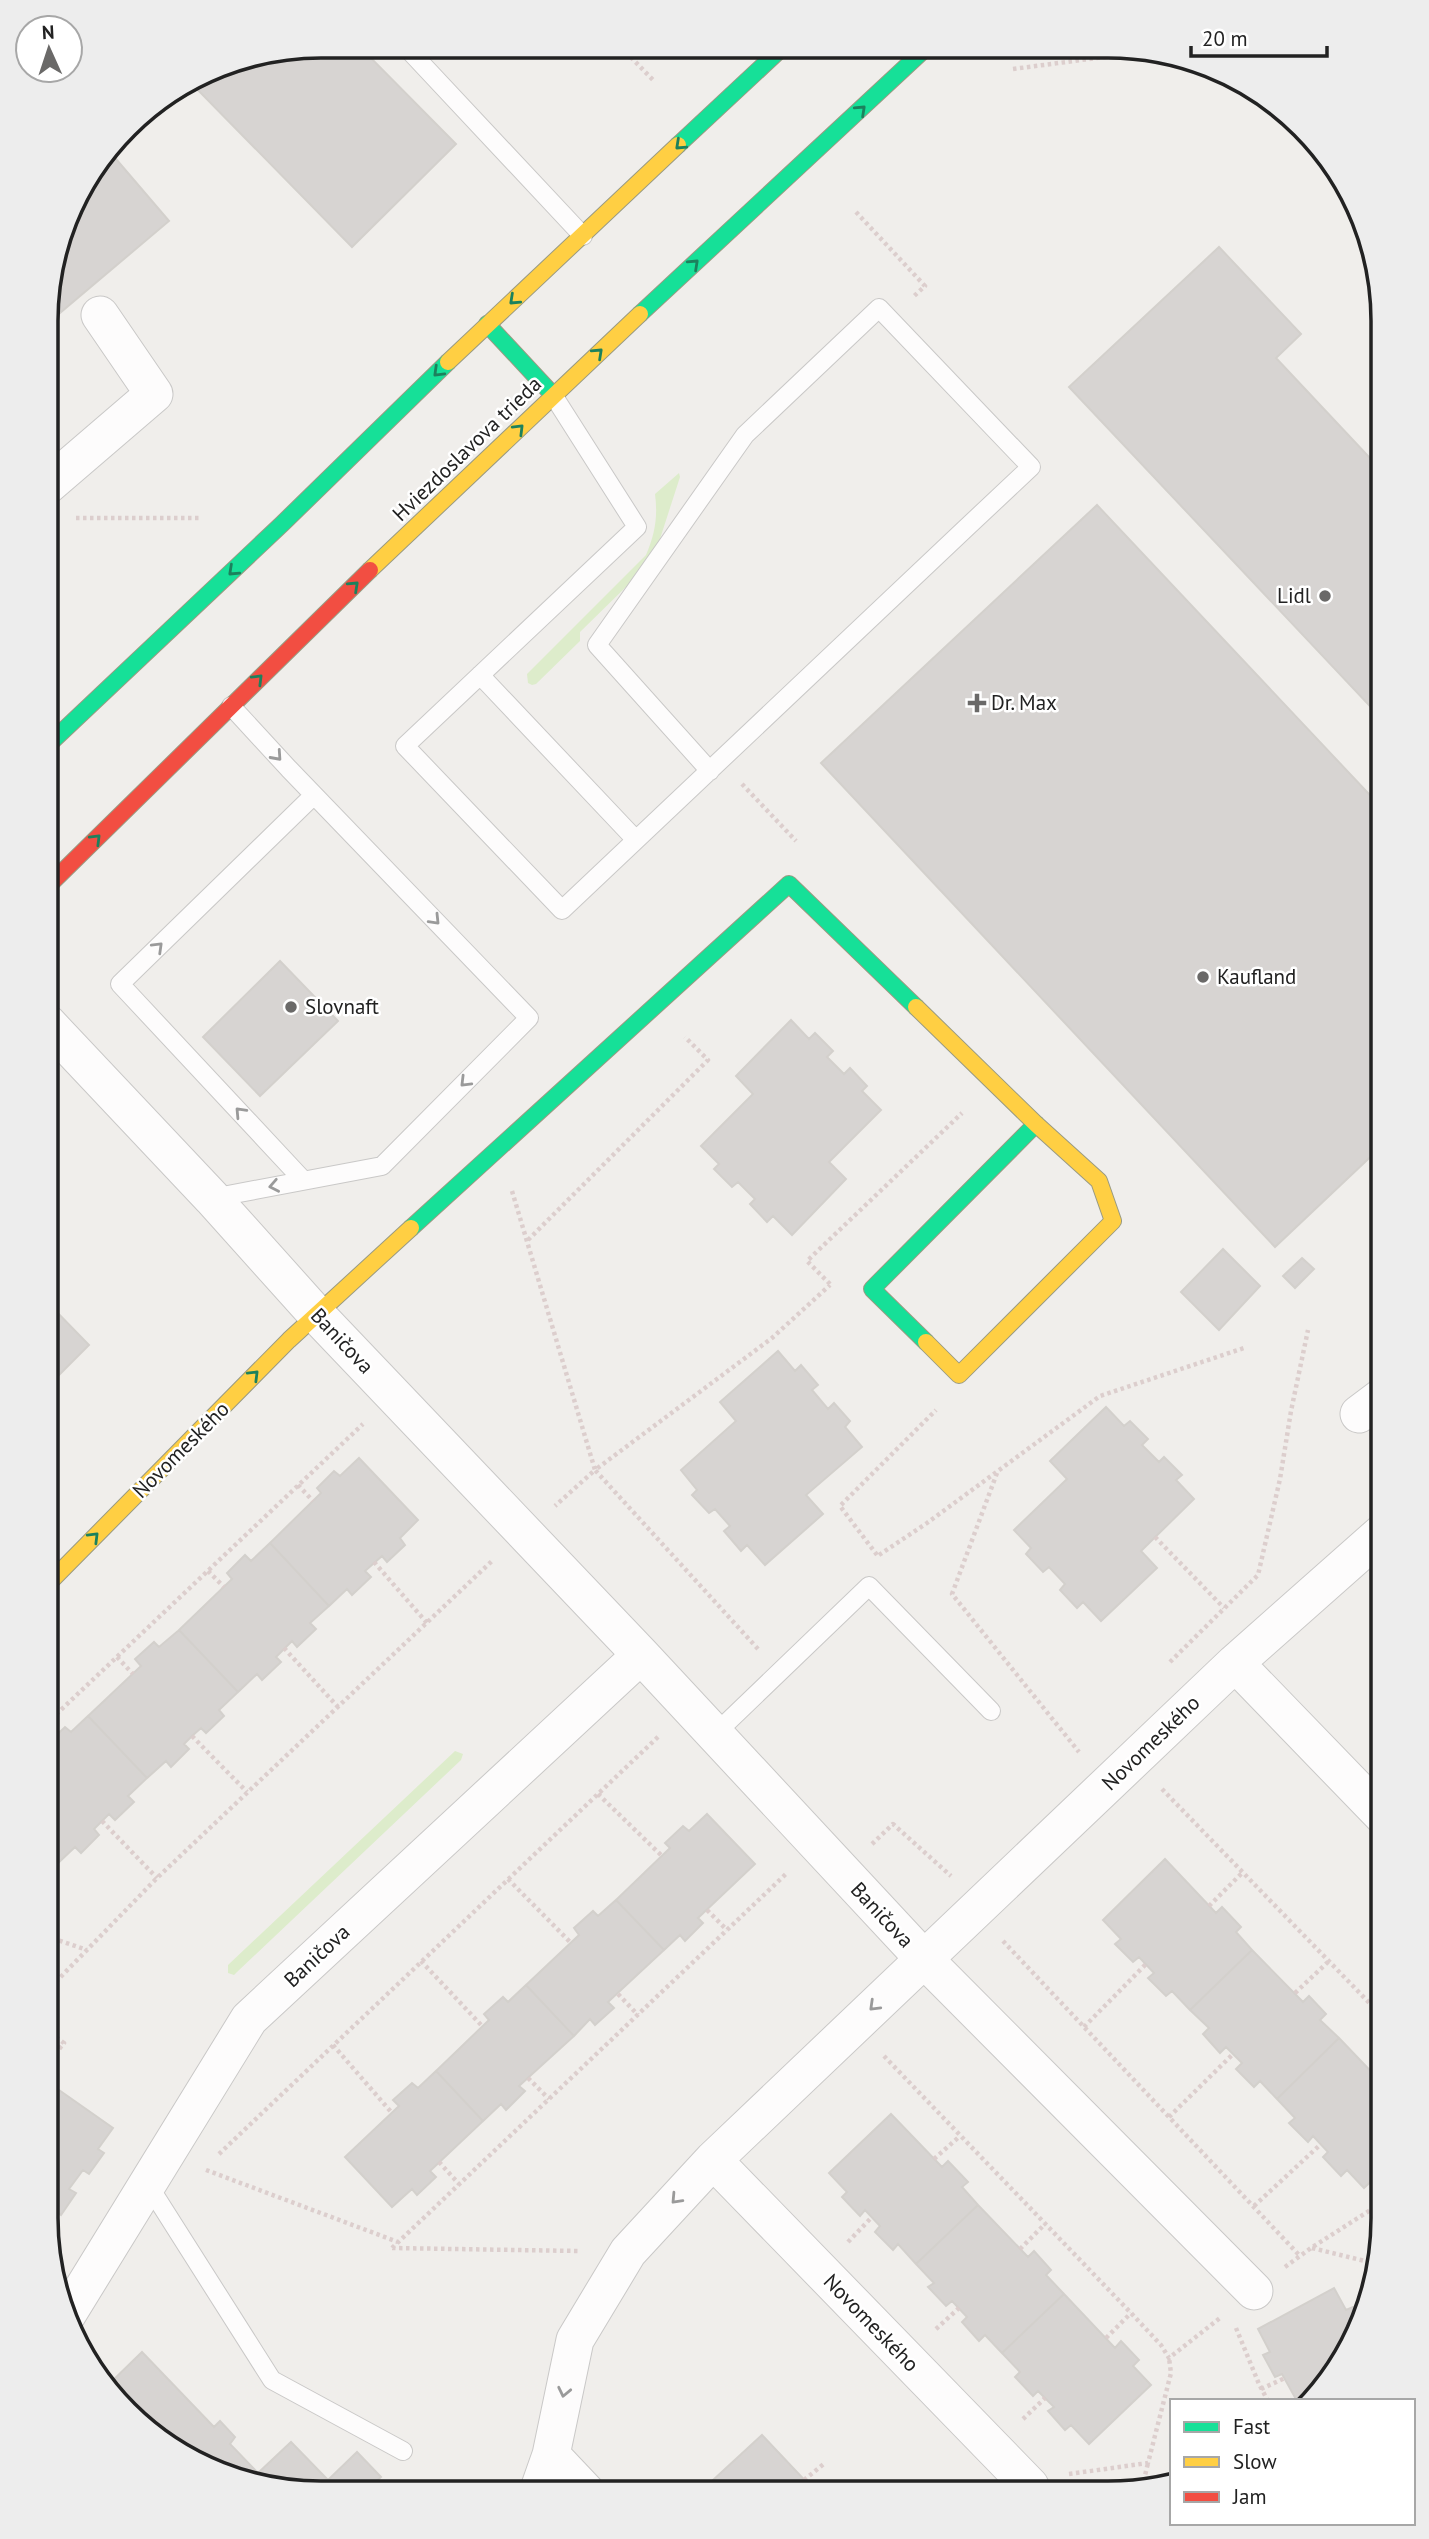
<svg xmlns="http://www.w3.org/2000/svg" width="1429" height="2539" font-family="'PT Sans',sans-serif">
<rect width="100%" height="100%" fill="#f0eeeb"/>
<!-- grass -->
<path fill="#ddeccb" d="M679 473 680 477 658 545 629 584 580 632V641L536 684 532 685 528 683 527 674 646 555C655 534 658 517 655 494Z
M455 1751 463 1754 461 1760 237 1972 234 1975 228 1973V1965Z"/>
<!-- building -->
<path fill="#d7d4d2" stroke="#d3d0cc" stroke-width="2" d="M320 46H359L456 144 352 247 190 82 216 66Z
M110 152 169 221 48 323V285L74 198Z
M1219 247 1301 334 1276 358 1383 472V720L1069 387Z
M48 435 57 446 48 454Z
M1097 505 1383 809V1145L1275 1247 821 763Z
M280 961 338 1021 260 1096 203 1037Z
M791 1020 809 1039 815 1033 833 1051 827 1057 844 1074 850 1068 867 1086 862 1091 881 1110 829 1162 846 1179 792 1235 773 1216 767 1222 750 1204 755 1199 738 1182 732 1187 714 1169 719 1164 701 1146 753 1094 736 1076Z
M1223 1249 1260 1286 1219 1330 1181 1292Z
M1302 1258 1314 1269 1295 1288 1283 1276Z
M47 1302 89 1345 46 1388Z
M778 1351 795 1371 801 1365 818 1385 812 1390 828 1409 834 1403 850 1421 845 1427 862 1447 806 1495 823 1514 765 1565 747 1545 741 1551 724 1531 730 1526 715 1509 709 1513 692 1495 697 1490 681 1470 736 1421 720 1402Z
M1106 1407 1124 1426 1130 1421 1148 1439 1142 1445 1159 1462 1164 1457 1182 1475 1176 1480 1194 1499 1141 1551 1157 1568 1101 1621 1083 1602 1077 1608 1060 1590 1065 1584 1049 1567 1043 1572 1026 1554 1031 1548 1014 1530 1067 1479 1050 1461Z
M359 1458 418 1520 400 1538 405 1545 387 1562 382 1556 365 1571 371 1577 352 1595 347 1589 329 1606 270 1543 321 1493 317 1488 334 1471 340 1476Z
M270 1543 329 1606 310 1623 316 1629 297 1647 292 1641 276 1657 281 1662 262 1680 257 1674 238 1692 179 1630 232 1579 227 1573 245 1555 251 1561Z
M179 1630 238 1692 219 1710 224 1716 206 1733 201 1728 192 1736 184 1744 189 1749 171 1767 166 1761 147 1778 88 1716 141 1666 135 1659 154 1642 159 1647Z
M88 1716 147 1778 128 1796 134 1802 115 1820 109 1814 94 1829 99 1835 81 1853 75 1847 56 1865 46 1854V1755L50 1751 46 1745 65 1727 71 1732Z
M707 1814 755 1864 698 1918 703 1923 685 1941 680 1935 664 1950 616 1900 670 1848 665 1843 683 1826 689 1831Z
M1165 1859 1216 1913 1222 1907 1241 1927 1236 1932 1252 1950 1190 2010 1172 1991 1166 1996 1148 1978 1154 1973 1139 1957 1133 1962 1115 1944 1121 1939 1103 1920Z
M616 1900 664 1950 608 2002 614 2008 595 2025 590 2019 574 2036 526 1985 579 1935 574 1928 593 1911 598 1916Z
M1252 1950 1303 2002 1309 1996 1326 2014 1320 2020 1339 2038 1277 2099 1260 2081 1254 2087 1236 2069 1242 2063 1226 2047 1220 2053 1203 2034 1209 2028 1190 2010Z
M526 1985 574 2036 519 2086 525 2091 506 2110 501 2104 483 2121 436 2071 489 2020 484 2014 503 1997 508 2002Z
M1339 2038 1383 2084V2170L1364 2188 1347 2170 1341 2176 1323 2157 1328 2152 1313 2136 1308 2142 1289 2123 1295 2118 1277 2099Z
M436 2071 483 2121 430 2171 436 2177 417 2195 412 2189 392 2207 345 2157 399 2106 393 2100 412 2083 418 2088Z
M49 2083 113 2128 98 2149 104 2153 89 2174 83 2170 69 2189 76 2193 61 2215 54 2209 46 2221V2088Z
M891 2114 942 2167 948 2161 968 2182 962 2187 978 2205 916 2264 898 2244 893 2250 875 2232 880 2226 865 2210 860 2216 842 2197 847 2192 829 2173Z
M978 2205 1028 2257 1034 2251 1051 2270 1046 2275 1064 2294 1002 2353 985 2335 979 2341 962 2322 967 2317 952 2301 946 2306 928 2287 934 2283 916 2264Z
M1334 2288 1346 2310 1353 2307 1362 2324 1326 2386 1312 2401H1297L1282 2374 1275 2377 1263 2355 1270 2352 1258 2329Z
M1064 2294 1115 2348 1121 2341 1139 2360 1133 2366 1151 2385 1089 2444 1071 2425 1065 2430 1048 2411 1054 2407 1038 2391 1033 2396 1015 2377 1020 2372 1002 2353Z
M142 2352 214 2427 220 2421 235 2437 230 2444 258 2473 291 2442 328 2480 357 2452 381 2477 365 2491H284L215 2472 153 2436 106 2387Z
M762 2435 812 2488 818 2483 828 2493 700 2492Z"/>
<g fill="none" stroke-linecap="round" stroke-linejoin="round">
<!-- lane casing -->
<g stroke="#c9c8c7" stroke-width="20">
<path id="lane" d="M405 46 583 236
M553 395 637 527 405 746 562 910 965 529 1031 467 879 308 745 435 597 645 710 771
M480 675 636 840
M303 1180 120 984 314 795
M212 1198 382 1166 529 1018 289 769 231 706
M715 1734 869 1586 991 1711
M147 2183 272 2380 403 2451"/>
</g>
<!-- street casing -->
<g stroke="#c9c8c7" stroke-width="39">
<path id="street" d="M48 485 154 394 100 315
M47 1023 212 1198 317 1315 641 1655 924 1959 1254 2291
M1359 1414 1383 1396
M1235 1663 1383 1816
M713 2160 1030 2486
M65 2318 249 2019 641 1655
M551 2455 586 2492
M538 2492 551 2455 575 2340 628 2252 713 2160 1235 1663 1383 1532"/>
</g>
<!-- fast casing -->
<g stroke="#999a82" stroke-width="18">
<path id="fast" d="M678 145 782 48
M640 314 925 49
M487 324 553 395
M47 746 282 524 448 362
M411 1228 789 884 916 1007
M926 1342 872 1289 1036 1124"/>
</g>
<!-- slow casing -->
<g stroke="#999a82" stroke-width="18">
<path id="slow" d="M448 362 678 145
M370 570 640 314
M916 1007 1036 1124 1099 1181 1113 1221 959 1375 926 1342
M46 1586 289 1340 411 1228"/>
</g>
<!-- jam casing -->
<g stroke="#999a82" stroke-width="18">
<path id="jam" d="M47 887 370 570"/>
</g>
<!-- path -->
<path stroke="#dccecd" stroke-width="4.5" stroke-dasharray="3.5 3.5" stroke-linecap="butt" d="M621 47 653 80
M1013 69 1150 51
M856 212 925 286 913 297
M76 518H200
M742 784 796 841
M512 1191 595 1470 555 1506
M528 1240 708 1060 685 1037
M830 1284 807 1261 962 1113
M997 1473 952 1594 1079 1752
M298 1485 313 1501
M1155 1537 1224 1608
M877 1555 840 1506 936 1410
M879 1555 927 1523 1100 1396 1244 1348
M374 1562 427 1623
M208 1571 224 1587
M284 1648 338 1707
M758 1649 595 1470 772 1338 830 1285
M117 1657 133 1674
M1170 1662 1258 1575 1280 1479 1291 1411 1308 1330
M46 1724 363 1424
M192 1736 247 1792
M1162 1789 1383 2017
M598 1794 662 1856
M102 1821 157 1878
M872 1844 893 1824 951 1876
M508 1879 571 1943
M1209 1906 1243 1872
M707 1910 727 1930
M46 1936 87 1950
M1003 1941 1300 2256
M421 1961 483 2027
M46 1992 157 1878 493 1560
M1295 1993 1329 1961
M618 1994 638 2015
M1084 2027 1146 1964
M333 2045 392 2113
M884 2056 1131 2313 1161 2345 1169 2358 1220 2318
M46 2065 64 2043 46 2030
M528 2078 549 2099
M1381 2082 1383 2081
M1169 2117 1233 2054
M219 2154 659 1736
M934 2159 960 2136
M439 2162 459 2184
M206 2170 398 2242
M1254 2206 1321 2144
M848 2242 872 2217
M392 2248 787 1873
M392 2248 579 2251
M1312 2248 1377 2264
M1020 2249 1045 2224
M1285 2267 1311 2248 1383 2202
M1236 2328 1259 2384 1268 2401
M936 2329 959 2308
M1106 2338 1131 2313
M1261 2389 1285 2378
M1023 2419 1045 2398
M1069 2474 1148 2463 1171 2373 1169 2358
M804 2480 825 2463
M1142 2488 1148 2463"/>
<!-- lane -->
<use href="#lane" stroke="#fdfcfc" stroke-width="18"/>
<!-- street -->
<use href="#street" stroke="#fdfcfc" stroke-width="37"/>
<!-- fast -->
<use href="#fast" stroke="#16e098" stroke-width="16"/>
<!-- slow -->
<use href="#slow" stroke="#ffcf43" stroke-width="16"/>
<!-- jam -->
<use href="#jam" stroke="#f24e42" stroke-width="16"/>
</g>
<!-- one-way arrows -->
<defs><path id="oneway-chevron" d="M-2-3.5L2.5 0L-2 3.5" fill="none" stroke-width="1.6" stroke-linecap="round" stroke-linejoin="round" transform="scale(1.75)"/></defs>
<g stroke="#1c815d">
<use href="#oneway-chevron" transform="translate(861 110) rotate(-43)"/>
<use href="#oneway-chevron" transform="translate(680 145) rotate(137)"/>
<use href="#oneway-chevron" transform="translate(694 264) rotate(-43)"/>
<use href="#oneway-chevron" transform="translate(514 300) rotate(137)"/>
<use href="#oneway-chevron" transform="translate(598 353) rotate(-43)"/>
<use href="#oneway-chevron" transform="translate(438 372) rotate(136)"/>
<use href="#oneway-chevron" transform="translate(519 429) rotate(-45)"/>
<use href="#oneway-chevron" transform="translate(233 571) rotate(137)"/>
<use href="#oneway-chevron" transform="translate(354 586) rotate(-43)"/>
<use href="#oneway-chevron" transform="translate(258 679) rotate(-45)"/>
<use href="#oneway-chevron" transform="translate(96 839) rotate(-45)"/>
<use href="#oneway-chevron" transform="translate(254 1375) rotate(-45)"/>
<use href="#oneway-chevron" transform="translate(94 1537) rotate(-45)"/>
</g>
<g stroke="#9a9a9a">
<use href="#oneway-chevron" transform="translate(277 756) rotate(48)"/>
<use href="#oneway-chevron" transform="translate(435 920) rotate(46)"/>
<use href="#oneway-chevron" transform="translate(158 947) rotate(-44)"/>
<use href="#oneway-chevron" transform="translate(465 1082) rotate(135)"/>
<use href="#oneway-chevron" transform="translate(240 1112) rotate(-133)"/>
<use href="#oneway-chevron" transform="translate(274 1186) rotate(169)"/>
<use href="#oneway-chevron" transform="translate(874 2006) rotate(136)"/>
<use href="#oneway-chevron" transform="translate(676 2199) rotate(133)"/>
<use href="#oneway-chevron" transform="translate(564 2392) rotate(102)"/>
</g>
<!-- markers -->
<g fill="#6a6968" stroke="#fff" stroke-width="2.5">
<circle cx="1325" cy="596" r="7"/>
<path d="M973.5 692.5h7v7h7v7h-7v7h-7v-7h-7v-7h7z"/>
<circle cx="1203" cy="977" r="7"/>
<circle cx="291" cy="1007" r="7"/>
</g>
<g text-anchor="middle" stroke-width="5" stroke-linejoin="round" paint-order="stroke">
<!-- street labels -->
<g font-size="21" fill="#222" stroke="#fff">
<text transform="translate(467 449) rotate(-44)" y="7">Hviezdoslavova trieda</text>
<text transform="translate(342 1341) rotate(47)" y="7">Baničova</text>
<text transform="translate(181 1450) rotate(-45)" y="7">Novomeského</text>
<text transform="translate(1151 1743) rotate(-44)" y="7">Novomeského</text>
<text transform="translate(882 1915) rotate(47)" y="7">Baničova</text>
<text transform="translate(317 1956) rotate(-43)" y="7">Baničova</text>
<text transform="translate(871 2323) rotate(46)" y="7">Novomeského</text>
</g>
<!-- poi labels -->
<g font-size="21" fill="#222" stroke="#fff" text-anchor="start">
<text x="1311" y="603" text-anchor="end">Lidl</text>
<text x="991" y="710">Dr. Max</text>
<text x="1217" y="984">Kaufland</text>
<text x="305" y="1014">Slovnaft</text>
</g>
</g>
<!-- crop -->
<path d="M0 0H1429V2539H0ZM321 58H1108A263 263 0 0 1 1371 321V2218A263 263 0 0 1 1108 2481H321A263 263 0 0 1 58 2218V321A263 263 0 0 1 321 58Z" fill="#ededed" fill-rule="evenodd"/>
<path fill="none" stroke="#222" stroke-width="3.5" d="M321 58H1108A263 263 0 0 1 1371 321V2218A263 263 0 0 1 1108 2481H321A263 263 0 0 1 58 2218V321A263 263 0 0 1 321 58Z"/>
<!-- legend -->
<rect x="1170" y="2399" width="245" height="126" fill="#ffffff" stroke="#a7a7a7" stroke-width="2"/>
<rect x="1184" y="2422" width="35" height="10" fill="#16e098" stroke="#a7a7a7" stroke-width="2"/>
<text x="1233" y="2434" font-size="21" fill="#222222">Fast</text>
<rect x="1184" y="2457" width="35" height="10" fill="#ffcf43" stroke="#a7a7a7" stroke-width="2"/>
<text x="1233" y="2469" font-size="21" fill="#222222">Slow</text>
<rect x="1184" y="2492" width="35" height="10" fill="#f24e42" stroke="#a7a7a7" stroke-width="2"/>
<text x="1233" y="2504" font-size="21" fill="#222222">Jam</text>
<!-- north arrow -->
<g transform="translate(49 49) rotate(357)"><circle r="33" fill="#ffffff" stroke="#a7a7a7" stroke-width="2"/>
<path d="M0-5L12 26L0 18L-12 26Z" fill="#6a6968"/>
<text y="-10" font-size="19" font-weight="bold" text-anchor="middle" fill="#222222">N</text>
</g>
<!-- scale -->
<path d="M1191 46v10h136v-10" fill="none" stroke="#222222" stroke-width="3.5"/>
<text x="1202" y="46" font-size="21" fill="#222222" stroke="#ffffff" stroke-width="5" paint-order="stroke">20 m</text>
</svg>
